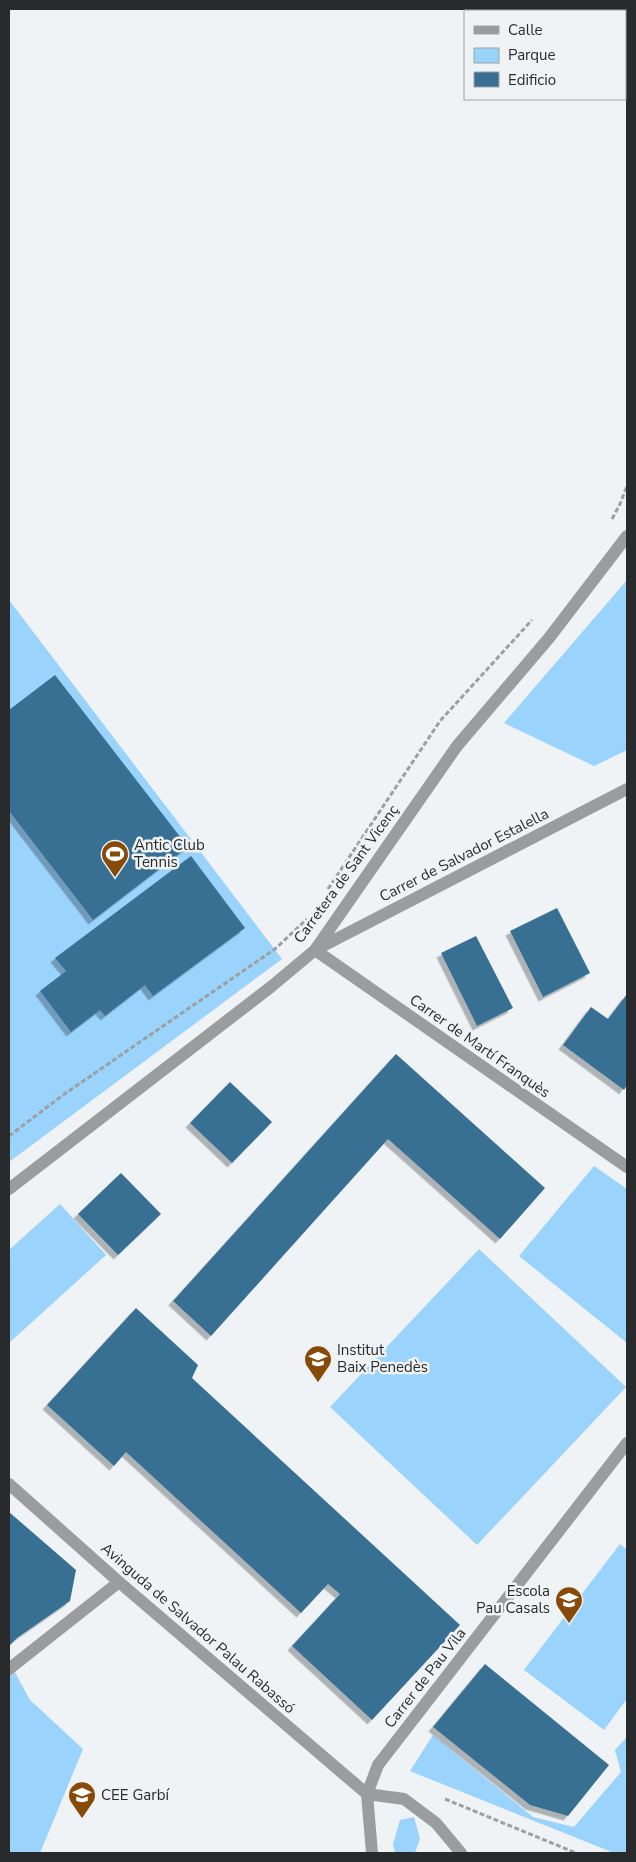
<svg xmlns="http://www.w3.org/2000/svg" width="636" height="1862" font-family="'Nunito Sans',sans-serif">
<defs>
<filter id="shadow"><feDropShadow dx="-4.5" dy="4.5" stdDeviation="0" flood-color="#0004"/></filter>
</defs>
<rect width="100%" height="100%" fill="#eff3f5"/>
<!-- green -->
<path fill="#9ad3fb" d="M627 580V750L594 766 504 723Z
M9 600 282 959 9 1162Z
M594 1166 627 1189V1343L519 1256Z
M60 1204 106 1255 9 1343V1250Z
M479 1249 626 1387 477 1545 330 1407Z
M620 1544 627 1550V1699L604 1730 524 1670Z
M12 1667 30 1700 83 1749 40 1853H9V1670Z
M433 1735 533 1817 574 1827 621 1772 615 1750 627 1737V1853H614L410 1771Z
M414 1817 420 1839 415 1853H395L393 1844 400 1820Z"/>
<!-- building -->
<path fill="#386f93" filter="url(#shadow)" d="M55 675 188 847 93 920 9 811V710Z
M191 856 245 928 153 996 145 985 105 1016 100 1010 71 1032 40 991 66 971 55 958Z
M557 908 590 973 543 997 510 931Z
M476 936 513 1008 477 1026 441 953Z
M627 994V1085L624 1090 563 1045 591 1007 608 1019Z
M396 1054 545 1188 500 1239 388 1139 211 1336 173 1301Z
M230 1082 272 1122 232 1163 190 1123Z
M121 1173 161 1214 118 1255 78 1214Z
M136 1308 198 1365 192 1378 460 1625 372 1720 292 1646 340 1594 328 1584 301 1613 126 1452 114 1466 47 1405Z
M9 1512 76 1570 70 1601 17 1638 9 1646Z
M485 1664 609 1765 568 1816 530 1805 433 1727Z"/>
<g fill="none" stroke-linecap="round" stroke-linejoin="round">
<!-- path -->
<path stroke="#9da0a2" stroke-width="3" stroke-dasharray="5 2.5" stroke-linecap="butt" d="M604 9 608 11
M625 22 627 23
M612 519 620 504 627 486
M328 889 440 721 532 620
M9 1136 63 1095 275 949 307 919
M445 1799 576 1853"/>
<!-- minor -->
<path stroke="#9b9c9d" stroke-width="12" d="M627 789 315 950 627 1167
M9 1189 272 986 315 950 457 746 549 638 627 536
M9 1484 119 1582 367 1794
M9 1669 119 1582
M367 1794 404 1799 436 1823 461 1853
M372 1853 367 1794 378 1765 627 1443"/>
</g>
<!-- icons -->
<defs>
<g id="stadium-pin" transform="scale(1.4375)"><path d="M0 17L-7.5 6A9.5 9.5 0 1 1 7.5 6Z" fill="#874a08" stroke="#eff3f5"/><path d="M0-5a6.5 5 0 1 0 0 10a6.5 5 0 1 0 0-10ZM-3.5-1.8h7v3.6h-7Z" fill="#fff"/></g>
<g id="school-pin" transform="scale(1.4375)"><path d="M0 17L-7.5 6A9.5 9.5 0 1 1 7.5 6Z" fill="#874a08" stroke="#eff3f5"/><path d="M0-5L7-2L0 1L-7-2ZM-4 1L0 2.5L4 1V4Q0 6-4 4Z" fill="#fff"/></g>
</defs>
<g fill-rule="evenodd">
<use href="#stadium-pin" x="115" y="854"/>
<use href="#school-pin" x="318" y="1359"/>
<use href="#school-pin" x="569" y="1600"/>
<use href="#school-pin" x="82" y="1795"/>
</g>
<g text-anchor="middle" stroke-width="5" stroke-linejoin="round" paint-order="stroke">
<!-- poi labels -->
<g font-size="15" fill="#292a2b" stroke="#eff3f5" text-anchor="start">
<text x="134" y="850">Antic Club<tspan x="134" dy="17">Tennis</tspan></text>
<text x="337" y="1355">Institut<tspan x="337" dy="17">Baix Penedès</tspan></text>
<text x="550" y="1596" text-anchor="end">Escola<tspan x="550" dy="17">Pau Casals</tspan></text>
<text x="101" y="1800">CEE Garbí</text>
</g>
<!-- street labels -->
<g font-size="15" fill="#292a2b" stroke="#eff3f5">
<text transform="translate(464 855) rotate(-27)" y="5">Carrer de Salvador Estalella</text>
<text transform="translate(346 874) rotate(-54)" y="5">Carretera de Sant Vicenç</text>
<text transform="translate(480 1046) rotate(35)" y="5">Carrer de Martí Franquès</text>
<text transform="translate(198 1628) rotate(41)" y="5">Avinguda de Salvador Palau Rabassó</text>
<text transform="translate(425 1678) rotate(-52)" y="5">Carrer de Pau Vila</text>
</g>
</g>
<!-- border -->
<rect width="636" height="1862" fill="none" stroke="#292a2b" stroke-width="20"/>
<!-- legend -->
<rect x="464" y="10" width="162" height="90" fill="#eff3f5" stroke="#a0a3a4"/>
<rect x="474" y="26" width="25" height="8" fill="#9b9c9d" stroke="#a0a3a4"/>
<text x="508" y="35" font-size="15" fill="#292a2b">Calle</text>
<rect x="474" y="48" width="25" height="15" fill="#9ad3fb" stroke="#a0a3a4"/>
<text x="508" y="60" font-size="15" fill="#292a2b">Parque</text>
<rect x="474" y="72" width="25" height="15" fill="#386f93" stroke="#a0a3a4"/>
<text x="508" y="85" font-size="15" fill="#292a2b">Edificio</text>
</svg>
